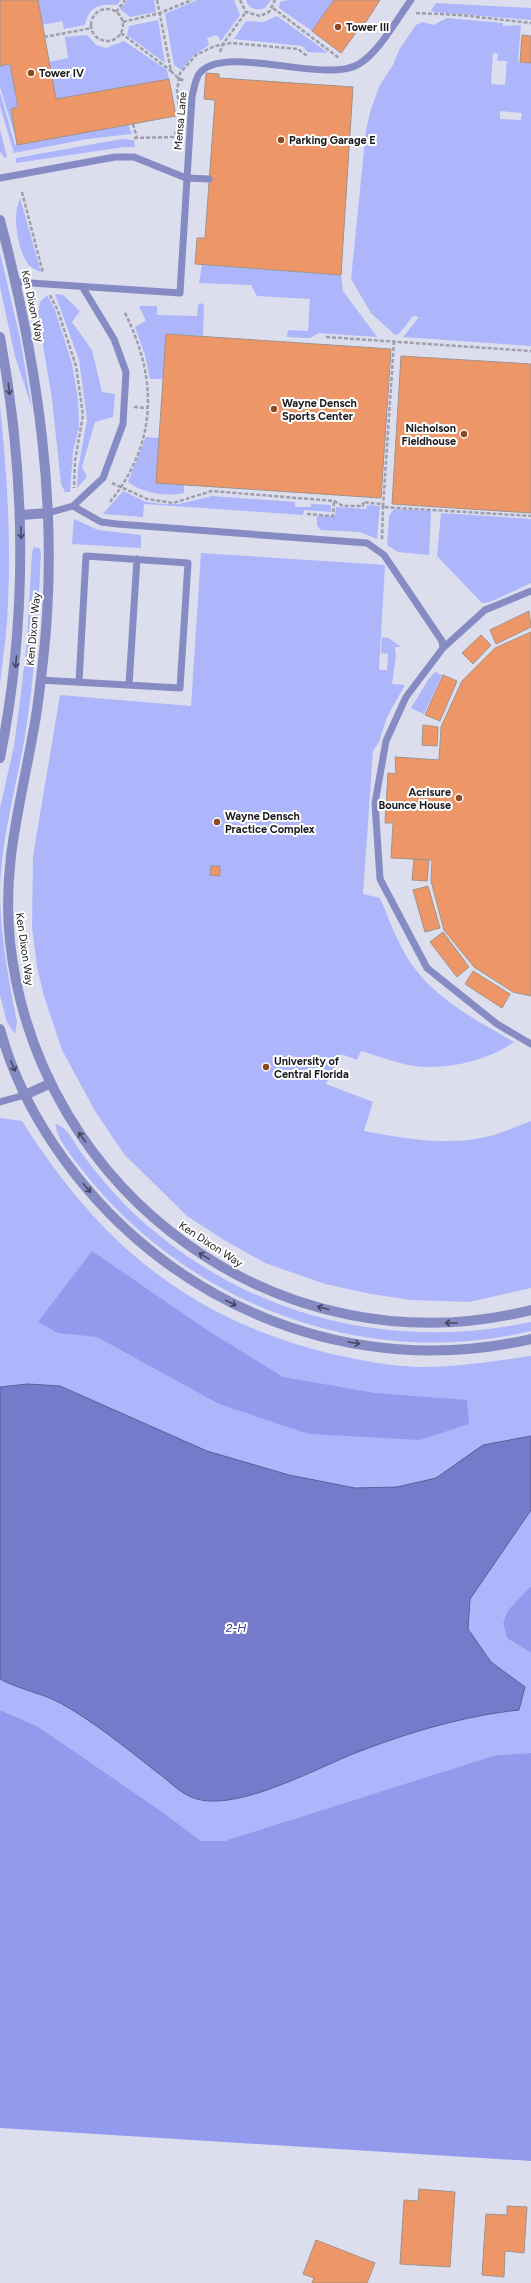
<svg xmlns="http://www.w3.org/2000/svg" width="531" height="2283" font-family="Figtree,sans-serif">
<rect width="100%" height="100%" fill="#dcdeee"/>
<!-- green -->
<path fill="#adb5fb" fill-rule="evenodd" d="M38 0H121L117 5C99 4 89 6 85 25L64 29 62 21 42 25Z
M127 0H154L156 12 130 17 120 9Z
M197 0H234L240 15 221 41 217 35 207 38 209 45 192 57 181 70 174 65 165 14Z
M246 0H271L265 8C256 11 249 9 246 0Z
M288 0H334L312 31 279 8 280 2Z
M436 3 531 8V20L433 12 431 10Z
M277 16 327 52V53L308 52 302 46 234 39 246 21 263 22Z
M447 18 503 23V26L521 25 518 62 531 63V346L403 337 419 317 413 316 399 334 395 335 371 313 351 279 366 130 371 109 380 85 393 65 399 50 416 25 423 22 433 25ZM493 53 498 54 497 61H507L505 85 491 84ZM500 111 522 113 521 120 500 119Z
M158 20 165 63 127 35 129 26Z
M87 35 96 45 106 48 124 41 167 70 169 79 56 99 49 62 68 58 65 37Z
M10 64 18 107 11 109 17 142 0 87V66Z
M0 92 15 145 128 124 132 134 87 139 14 153 0 106Z
M0 129 7 157 5 158 0 152Z
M122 139 134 140 135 147H124L16 163V158Z
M20 198 41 272C36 270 31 268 28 264 17 248 12 215 20 198Z
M0 253 20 338 32 408 15 356 0 287Z
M202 265 341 275 343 291 377 337 319 333 310 338 287 337 288 330 308 331 310 299 257 296 251 285 199 283Z
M55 294 63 295 80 311 72 322 92 350 102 392 115 394 113 417 95 422 82 467 87 477 77 488 78 469 87 420 86 411 79 360Z
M47 295 55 310 72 364 78 400 79 427 73 451 70 492H65L61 484 52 399 38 315 40 302Z
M201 303 204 305 203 336 166 334 163 379H150L145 355 135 327 146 321 139 306H157V315L197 316 198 305Z
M0 406C7 472 11 537 8 603 7 631 3 658 0 685Z
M146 437 159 438 156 482 184 485V493C165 497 143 493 128 482Z
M123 491 146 502 164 504H179L212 496 295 502V507H311V504L331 505V512L304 510 303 515 144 504 143 517 103 514Z
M367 505 380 506 377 539 360 532 321 530 317 526V516H335L336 507 366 509Z
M394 509 431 511 429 555 398 552 387 545 389 516Z
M441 513 531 519V583L490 602 482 603 437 556Z
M74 519 98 530 141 535V548L72 544Z
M34 547 39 548 41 552C38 614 35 675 25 736 16 787 2 836 0 888 0 934 8 977 17 1022L15 1034 7 1022 0 995V808L14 746 21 693 27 640 32 552Z
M201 553 385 565 379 670H387L388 654 381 653 382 637 389 638 401 647H395L396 656 392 684 405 685 387 717 379 742 373 751 363 894 380 898C389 919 397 942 410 962 435 999 476 1020 514 1042 488 1061 446 1070 414 1066 396 1063 378 1056 361 1051L357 1060 341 1054 326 1084 373 1102 364 1131C407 1139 451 1147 494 1135 506 1131 519 1126 531 1121V1288L469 1302 411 1300 371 1294 325 1284 265 1263 224 1240 187 1216 124 1154 95 1111 62 1050 44 996 37 967 32 927 33 856 60 695 191 706Z
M435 672 442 675 424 714 411 708 428 680Z
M0 1118 22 1121C96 1238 181 1313 316 1350 347 1358 391 1367 423 1367 459 1367 495 1361 531 1356V1586L508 1610 503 1623 507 1638 531 1653V1753L496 1755 224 1841H201L37 1726 0 1710Z
M56 1124C69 1128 75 1145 83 1155 96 1173 111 1190 126 1206 236 1313 382 1353 531 1322V1331C370 1370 197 1308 92 1182 84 1171 53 1137 56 1124Z"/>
<!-- forest -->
<path fill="#929aed" d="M92 1251 207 1330 283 1377 375 1393 467 1400 469 1424 420 1440 309 1434 219 1404 97 1337 58 1333 38 1322Z
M531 1586V1653L507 1638 503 1623 508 1610Z
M0 1710 37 1726 162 1812 201 1841H224L496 1755 531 1753V2161L0 2128Z"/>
<!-- water -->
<path fill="#757bcb" stroke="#5a5e98" d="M28 1384 60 1386 207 1451 289 1475 355 1488 397 1487 436 1478 483 1445 531 1436V1510L470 1599 468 1629 491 1662 525 1687 519 1710C464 1716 410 1732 358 1752 318 1767 230 1817 189 1796 178 1791 168 1780 158 1773 127 1749 96 1723 62 1704 43 1693 20 1690 0 1679V1387Z"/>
<!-- building -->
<path fill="#ed9769" stroke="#a2928a" d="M0 0H38L56 99 169 79 176 116 17 145 11 109 18 107 10 64 0 66Z
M334 0H380L366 22H364L341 53 312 31Z
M522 35 531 36V63L520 62Z
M206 73 219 74V78L353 87 341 275 195 264 197 238H205L215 100 204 99Z
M166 334 391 349 381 498 156 483Z
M401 356 531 364V513L392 504Z
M529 611 531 627 496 644 490 630Z
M531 632V996L513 992 474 967 444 930 431 881 432 860 391 858 393 823H385L388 773 396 774 395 757 439 760 441 727 462 681 495 648Z
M481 635 491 645 473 664 462 653Z
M443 675 457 681 440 721 425 715Z
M423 725 438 727 437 746 422 745Z
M414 859 429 860 427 881 412 880Z
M211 866H220V876L210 875Z
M428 886 440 928 425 932 413 890Z
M443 932 469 967 457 977 430 942Z
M473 971 510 994 502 1008 465 984Z
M419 2189 455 2192 450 2267 400 2264 404 2200 418 2201Z
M507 2206 527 2207 524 2253 505 2251 504 2277 482 2275 486 2214 507 2215Z
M316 2240 375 2263 367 2283H312L314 2278 303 2274Z"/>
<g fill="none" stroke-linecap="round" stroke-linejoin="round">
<!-- path -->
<path stroke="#9e9fac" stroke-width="2.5" stroke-dasharray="4 2" stroke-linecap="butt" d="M157 0 171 71 178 78 185 81
M240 0 246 12 260 16 269 12 275 0
M273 8 339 58
M91 25a16 16 0 1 1 32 0a16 16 0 1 1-32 0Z
M116 12 125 0
M416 13 460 15 531 23
M123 22 160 13 192 0
M121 33 171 71
M44 37 92 28
M220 52 223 44 246 12
M179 105 177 90 180 73 196 55 215 46 231 43 298 49 307 56
M133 124 137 138
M134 138 173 137 177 130
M22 192 43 273
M50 295 58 311 76 366 83 415 75 461 74 488
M326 337 531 351
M394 341 383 507 531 516
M134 407 147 408
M112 483 147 499 173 503 212 491 334 501 343 506H363V502L380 504 383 507 382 540
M110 502C158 442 158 378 124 311
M307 514 333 516 334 501"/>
<!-- lane -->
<path stroke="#868cc3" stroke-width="7" d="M0 178 115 157H134L186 178 209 179
M16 282 180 293 192 97C194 89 195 80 199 74 223 42 325 85 359 64 379 52 397 19 411 0
M73 506 101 522 117 524 367 543 384 555 442 641 443 648
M48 513 73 506 103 478 123 424 126 372 114 339 83 288
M531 591 485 610 443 648 406 697 386 741 375 803 380 879 427 968 497 1024 531 1044
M40 680 180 688 188 563 86 556 79 682
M129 685 137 559
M0 1102 25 1095"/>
<!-- street -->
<path stroke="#868cc3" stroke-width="10" d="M0 220C38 364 60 512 43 661 40 685 38 709 33 733 20 807 2 866 10 942 38 1195 282 1373 531 1310
M0 337C26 477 28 618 0 758
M21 515 48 513
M0 1029C13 1077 37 1123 66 1162 173 1308 353 1380 531 1339
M25 1095 51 1083"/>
</g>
<!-- one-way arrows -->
<defs><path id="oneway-shaft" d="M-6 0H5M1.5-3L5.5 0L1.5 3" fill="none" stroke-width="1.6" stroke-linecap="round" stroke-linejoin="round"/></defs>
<g stroke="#464862">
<use href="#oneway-shaft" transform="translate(9 389) rotate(83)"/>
<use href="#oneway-shaft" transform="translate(21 533) rotate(89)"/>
<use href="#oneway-shaft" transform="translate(16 662) rotate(95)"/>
<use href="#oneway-shaft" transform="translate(13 1066) rotate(67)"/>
<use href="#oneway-shaft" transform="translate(82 1137) rotate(-126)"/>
<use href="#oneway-shaft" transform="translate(87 1188) rotate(50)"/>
<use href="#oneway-shaft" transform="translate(204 1256) rotate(-149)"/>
<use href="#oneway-shaft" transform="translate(231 1303) rotate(27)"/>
<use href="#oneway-shaft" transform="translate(323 1308) rotate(-165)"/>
<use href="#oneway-shaft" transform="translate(451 1323) rotate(180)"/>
<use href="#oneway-shaft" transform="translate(354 1343) rotate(9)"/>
</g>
<!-- markers -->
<g fill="#8f4921" stroke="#fff" stroke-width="1.5">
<circle cx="338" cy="27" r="4"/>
<circle cx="31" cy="73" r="4"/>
<circle cx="281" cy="140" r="4"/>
<circle cx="274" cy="409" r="4"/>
<circle cx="464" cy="434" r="4"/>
<circle cx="459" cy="798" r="4"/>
<circle cx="217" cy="822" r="4"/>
<circle cx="266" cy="1067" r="4"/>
</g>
<g text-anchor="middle" stroke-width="4" stroke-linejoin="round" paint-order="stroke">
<!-- poi labels -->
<g font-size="11" font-weight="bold" fill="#1b1b21" stroke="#fff" text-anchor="start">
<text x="346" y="31">Tower III</text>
<text x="39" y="77">Tower IV</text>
<text x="289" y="144">Parking Garage E</text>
<text x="282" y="407">Wayne Densch<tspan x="282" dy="13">Sports Center</tspan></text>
<text x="456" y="432" text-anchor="end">Nicholson<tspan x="456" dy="13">Fieldhouse</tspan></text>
<text x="451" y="796" text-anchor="end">Acrisure<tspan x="451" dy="13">Bounce House</tspan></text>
<text x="225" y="820">Wayne Densch<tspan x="225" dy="13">Practice Complex</tspan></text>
<text x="274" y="1065">University of<tspan x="274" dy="13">Central Florida</tspan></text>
</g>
<!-- street labels -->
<g font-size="11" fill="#1b1b21" stroke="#fff">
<text transform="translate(180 121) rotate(-85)" y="4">Mensa Lane</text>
<text transform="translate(33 306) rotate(78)" y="4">Ken Dixon Way</text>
<text transform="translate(33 629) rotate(-85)" y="4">Ken Dixon Way</text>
<text transform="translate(25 949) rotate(82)" y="4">Ken Dixon Way</text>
<text transform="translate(211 1244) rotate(33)" y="4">Ken Dixon Way</text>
</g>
<!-- water labels -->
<g font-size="12" font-style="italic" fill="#3c3998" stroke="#fff">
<text x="236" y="1632">2-H</text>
</g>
</g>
</svg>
